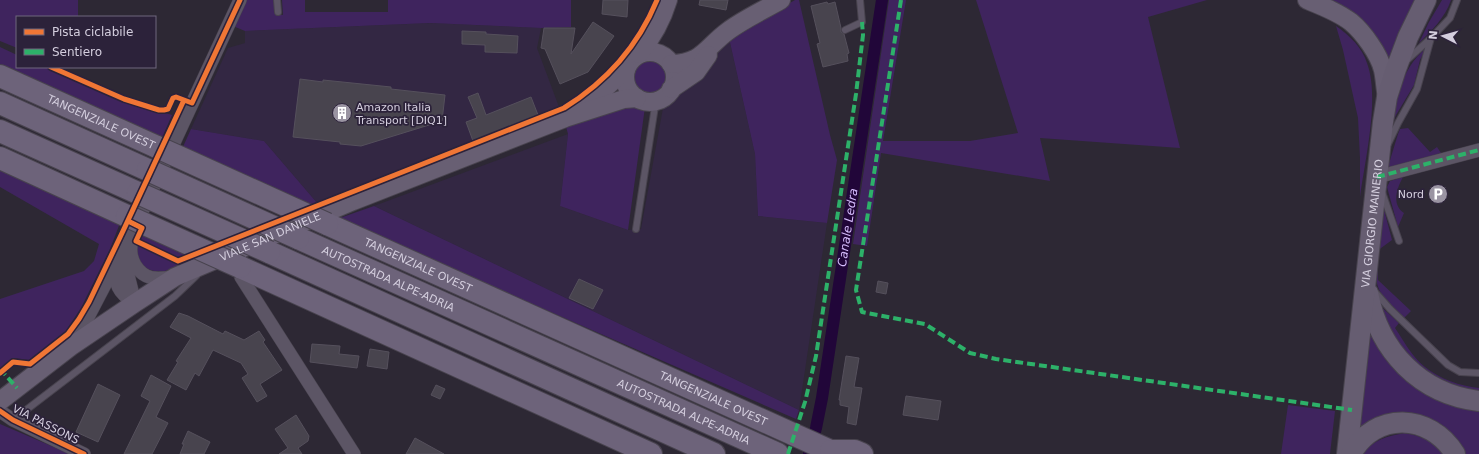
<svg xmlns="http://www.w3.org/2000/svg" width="1479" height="454" font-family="'DejaVu Sans',sans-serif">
<rect width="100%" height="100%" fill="#2d2834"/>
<!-- built -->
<path fill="#332743" d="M430 23 541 28 537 48 559 107 376 179 318 204 264 141 191 129 228 48 245 43V31Z
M729 38 755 154 758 216 827 223 799 410 374 206 568 134 560 206 628 230 641 229 663 108 700 76Z"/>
<!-- green -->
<path fill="#3f245e" d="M0 0H78V17H17V48L0 41Z
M246 0H274L275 14 283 15 282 0H305V12H388V0H571V27L541 28 430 23 245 31 233 26Z
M795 0H799L830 135 837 160 827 223 758 216 755 154 729 38Z
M889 0H906L883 141H970L1018 133 976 0H1207L1148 17 1180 148 1040 138 1050 181 881 153 867 246 853 244Z
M1325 0H1418L1389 68Z
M1442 0H1451C1445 18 1432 30 1419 43L1429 22Z
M1336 26C1350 36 1362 47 1367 63 1380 98 1365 159 1360 197V158L1358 118 1343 50Z
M0 47 17 55V67H45L122 100 172 115 161 140 0 68Z
M1426 48 1420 60 1414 85 1396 115 1388 135C1396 103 1399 71 1426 48Z
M634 77a16 16 0 1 1 32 0a16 16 0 1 1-32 0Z
M622 106 645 107 628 230 560 206 568 134 565 123Z
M1408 128 1430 152 1437 147 1441 153 1387 170 1398 134 1400 129Z
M191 129 264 141 318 204 310 208 182 149Z
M0 168 120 223 110 249 81 308 65 332 29 360 12 358 0 370V299L84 271 94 261 99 244 0 187Z
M1403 177C1397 188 1391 204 1404 213L1398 227 1387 187 1390 181Z
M1381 198 1392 240 1377 251 1378 280 1411 311 1404 318C1397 310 1387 302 1381 293 1368 273 1378 222 1381 198Z
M374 206 799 410 796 419 337 219Z
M142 233 193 257C184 262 174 268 165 271 149 274 135 264 136 248 137 243 140 238 142 233Z
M1376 302 1399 323 1395 328C1404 341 1412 357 1425 367 1440 379 1460 386 1479 388V396L1443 386 1401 353Z
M1367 322 1380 342 1479 406V454H1464L1448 432 1361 428 1357 430Z
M1288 405 1335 411 1330 454H1281Z
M0 424 70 454H0Z
M1405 433C1421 436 1433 441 1444 454H1363C1374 439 1388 436 1405 433Z"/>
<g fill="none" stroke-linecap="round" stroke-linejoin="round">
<!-- canal -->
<path stroke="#210639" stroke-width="12" id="s1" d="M809 454 816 428 822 398 882 0"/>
</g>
<!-- building -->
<path fill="#48444e" stroke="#55505c" d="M603 0H628L627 17 602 14Z
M700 0H728L726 10 699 5Z
M827 2 828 4 835 2 841 28V32L844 34 849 53 847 54 848 61 823 67 817 44 820 43 811 6Z
M593 22 614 36 588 72 560 84 545 49 541 48 544 28H575L571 54Z
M462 31 486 32V34L518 36 517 53 485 52V45L462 44Z
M300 79 323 82V80L391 87V89L445 95 442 121 361 146 340 144V142L293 137Z
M478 93 486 115 531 97 538 115 473 141 466 122 477 118 468 97Z
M579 279 603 290 593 309 569 298Z
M878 281 888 283 886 294 876 292Z
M179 313 188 316 223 334 225 331 244 340 259 331 265 340 263 342 282 370 260 384 267 396 257 402 242 378 248 374 241 363 213 350 199 376 195 373 186 390 167 380 178 362 176 361 191 338 170 327Z
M312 344 340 346 339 354 359 356 357 368 310 362Z
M370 349 389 352 387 369 367 366Z
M846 356 859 358 854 387 862 388 856 425 847 423 849 407 840 405V400H839Z
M151 375 171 386 156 417 168 423 152 454H124L150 401 141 396Z
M98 384 120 395 98 442 76 432Z
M436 385 445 389 440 399 431 395Z
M906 396 941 401 938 420 903 415Z
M296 415 309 436 308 441 298 448 302 454H279L288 448 275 429Z
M188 431 210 442 204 454H180L184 444H182Z
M415 438 444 454H406Z"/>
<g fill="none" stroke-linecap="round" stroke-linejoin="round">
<!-- lane casing -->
<g stroke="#48434e" stroke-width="8">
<path id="lane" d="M277 0 278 12
M845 30 862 22 860 0
M1407 60 1431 38
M1388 144 1398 123 1417 89 1431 38 1450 18 1457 0
M1382 192 1399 241
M636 229 656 100
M1375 292 1390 309 1448 365 1460 372 1479 373
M13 420 175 296 197 275"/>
</g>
<!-- street casing -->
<g stroke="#48434e" stroke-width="14">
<path id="street" d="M1377 177 1479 150
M132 238C130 249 130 256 135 265 145 281 157 279 174 277
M129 253 128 275 135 303
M117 265C114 284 118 293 135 303
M241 277 354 454
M74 342 86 321 134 229 240 0
M0 411 13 420 84 454"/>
</g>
<!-- secondary casing -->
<g stroke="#48434e" stroke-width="20">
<g id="secondary">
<path d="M1307 0C1322 6 1338 12 1351 22 1363 32 1379 54 1383 70 1385 79 1385 88 1387 97"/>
<circle cx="650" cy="77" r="25"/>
<path d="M639 54C652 38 662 20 668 0"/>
<path d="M671 64C703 63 705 48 728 31 744 19 764 10 781 0"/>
<path d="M671 89 696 72 708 55"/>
<path d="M580 107 599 94 626 69"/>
<path id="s2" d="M0 401 70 347 135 303 175 277 353 201 565 118 624 99 637 98"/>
</g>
</g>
<!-- primary casing -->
<g stroke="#48434e" stroke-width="22">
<g id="primary">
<path d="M1368 293C1379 351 1420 394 1479 401"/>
<path id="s3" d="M1347 454 1383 122 1387 97 1396 69 1408 37 1426 0"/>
<path d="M1351 454C1375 411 1430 413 1455 454"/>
</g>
</g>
<!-- highway casing -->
<g stroke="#48434e" stroke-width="24">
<g id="highway">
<path id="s4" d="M0 76 157 147"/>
<path d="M0 103 148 170"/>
<path d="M0 131 138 193"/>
<path d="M0 158 127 216"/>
<path id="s5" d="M327 224 837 454"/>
<path id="s6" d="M298 238 778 454"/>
<path d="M269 252 714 454"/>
<path d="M240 267 651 454"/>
<path d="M831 451H855L862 454"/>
</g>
</g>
<!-- lane -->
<use href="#lane" stroke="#5c5565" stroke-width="6"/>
<!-- street -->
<use href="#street" stroke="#5c5565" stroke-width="13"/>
<!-- secondary -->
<use href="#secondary" stroke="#685f73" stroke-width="18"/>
<!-- primary -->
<use href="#primary" stroke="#665d71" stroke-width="20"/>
<!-- highway -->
<use href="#highway" stroke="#6d637a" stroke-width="22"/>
<!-- highway-bridge casing -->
<g stroke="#48434e" stroke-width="24" stroke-linecap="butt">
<path id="highway-bridge" d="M157 147 327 224
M148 170 298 238
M138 193 269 252
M127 216 240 267"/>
</g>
<!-- highway-bridge -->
<use href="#highway-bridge" stroke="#6d637a" stroke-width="22"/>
<!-- quiet -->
<path stroke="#2db169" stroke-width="4" stroke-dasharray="8 4" stroke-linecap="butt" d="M901 0 856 290 862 312 925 324 970 353 996 359 1352 410
M1377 177 1479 150
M0 369 17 388
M788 454 805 402 816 356 856 94 863 35 862 22"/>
<!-- cycleway casing -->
<g stroke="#2c223a" stroke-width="8">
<path id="cycleway" d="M51 67 124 99 159 110H164L168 109 173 98 176 97 192 103 240 0
M128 221 142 228 136 241 178 261 564 108C606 82 638 46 657 0
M0 373 13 362 30 364 68 334 79 319 89 302 123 231 184 100
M0 411 13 420 84 454"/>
</g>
<!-- cycleway -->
<use href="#cycleway" stroke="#f07635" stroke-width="5"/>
</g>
<!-- icons -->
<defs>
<g id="building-disc" transform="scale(1)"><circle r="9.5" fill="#9a94a2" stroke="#2c223a"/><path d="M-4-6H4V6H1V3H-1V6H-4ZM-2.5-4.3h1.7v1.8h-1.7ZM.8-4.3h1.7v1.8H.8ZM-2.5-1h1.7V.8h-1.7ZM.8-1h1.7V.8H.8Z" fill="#fff"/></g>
<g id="parking-disc" transform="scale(1)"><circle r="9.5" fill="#9a94a2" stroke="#2c223a"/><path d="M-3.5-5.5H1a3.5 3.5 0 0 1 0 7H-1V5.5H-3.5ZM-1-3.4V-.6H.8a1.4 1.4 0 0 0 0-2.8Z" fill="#fff"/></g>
</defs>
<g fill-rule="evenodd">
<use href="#building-disc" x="342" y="113"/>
<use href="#parking-disc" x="1438" y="194"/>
</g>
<g text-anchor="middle" stroke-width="3.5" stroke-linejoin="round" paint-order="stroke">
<!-- poi labels -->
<g font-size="11" fill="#d4cede" stroke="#2c223a" text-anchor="start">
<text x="356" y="111">Amazon Italia<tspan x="356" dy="13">Transport [DIQ1]</tspan></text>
<text x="1424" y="198" text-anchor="end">Nord</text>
</g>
<!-- street labels -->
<g font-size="11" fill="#d4cede" stroke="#2c223a">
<text dy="4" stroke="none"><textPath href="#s4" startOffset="111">TANGENZIALE OVEST</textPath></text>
<text dy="4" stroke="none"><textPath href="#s3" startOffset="232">VIA GIORGIO MAINERIO</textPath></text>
<text dy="4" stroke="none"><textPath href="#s2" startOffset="318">VIALE SAN DANIELE</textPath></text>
<text dy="4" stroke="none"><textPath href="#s5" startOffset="100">TANGENZIALE OVEST</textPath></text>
<text dy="4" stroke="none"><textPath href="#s6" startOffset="99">AUTOSTRADA ALPE-ADRIA</textPath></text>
<text dy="4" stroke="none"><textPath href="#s5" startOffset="424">TANGENZIALE OVEST</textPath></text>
<text dy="4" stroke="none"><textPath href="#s6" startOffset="423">AUTOSTRADA ALPE-ADRIA</textPath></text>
<text transform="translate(46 424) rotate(27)" y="4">VIA PASSONS</text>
</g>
<!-- water labels -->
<g font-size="12" font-style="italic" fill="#d7befe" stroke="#2c223a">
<text dy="4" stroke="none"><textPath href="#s1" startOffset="230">Canale Ledra</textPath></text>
</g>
</g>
<!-- legend -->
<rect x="16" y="16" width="140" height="52" fill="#2c223a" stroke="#6f677c"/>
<rect x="24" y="29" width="20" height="6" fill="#f07635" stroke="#6f677c"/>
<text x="52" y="36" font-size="12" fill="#d4cede">Pista ciclabile</text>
<rect x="24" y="49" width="20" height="6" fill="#2db169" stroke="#6f677c"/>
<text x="52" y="56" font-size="12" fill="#d4cede">Sentiero</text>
<!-- north arrow -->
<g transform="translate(1443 36) rotate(276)" stroke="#2c223a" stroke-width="3" paint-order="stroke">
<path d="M0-3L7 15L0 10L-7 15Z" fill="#d4cede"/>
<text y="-6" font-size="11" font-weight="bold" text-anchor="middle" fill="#d4cede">N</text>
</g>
</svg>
